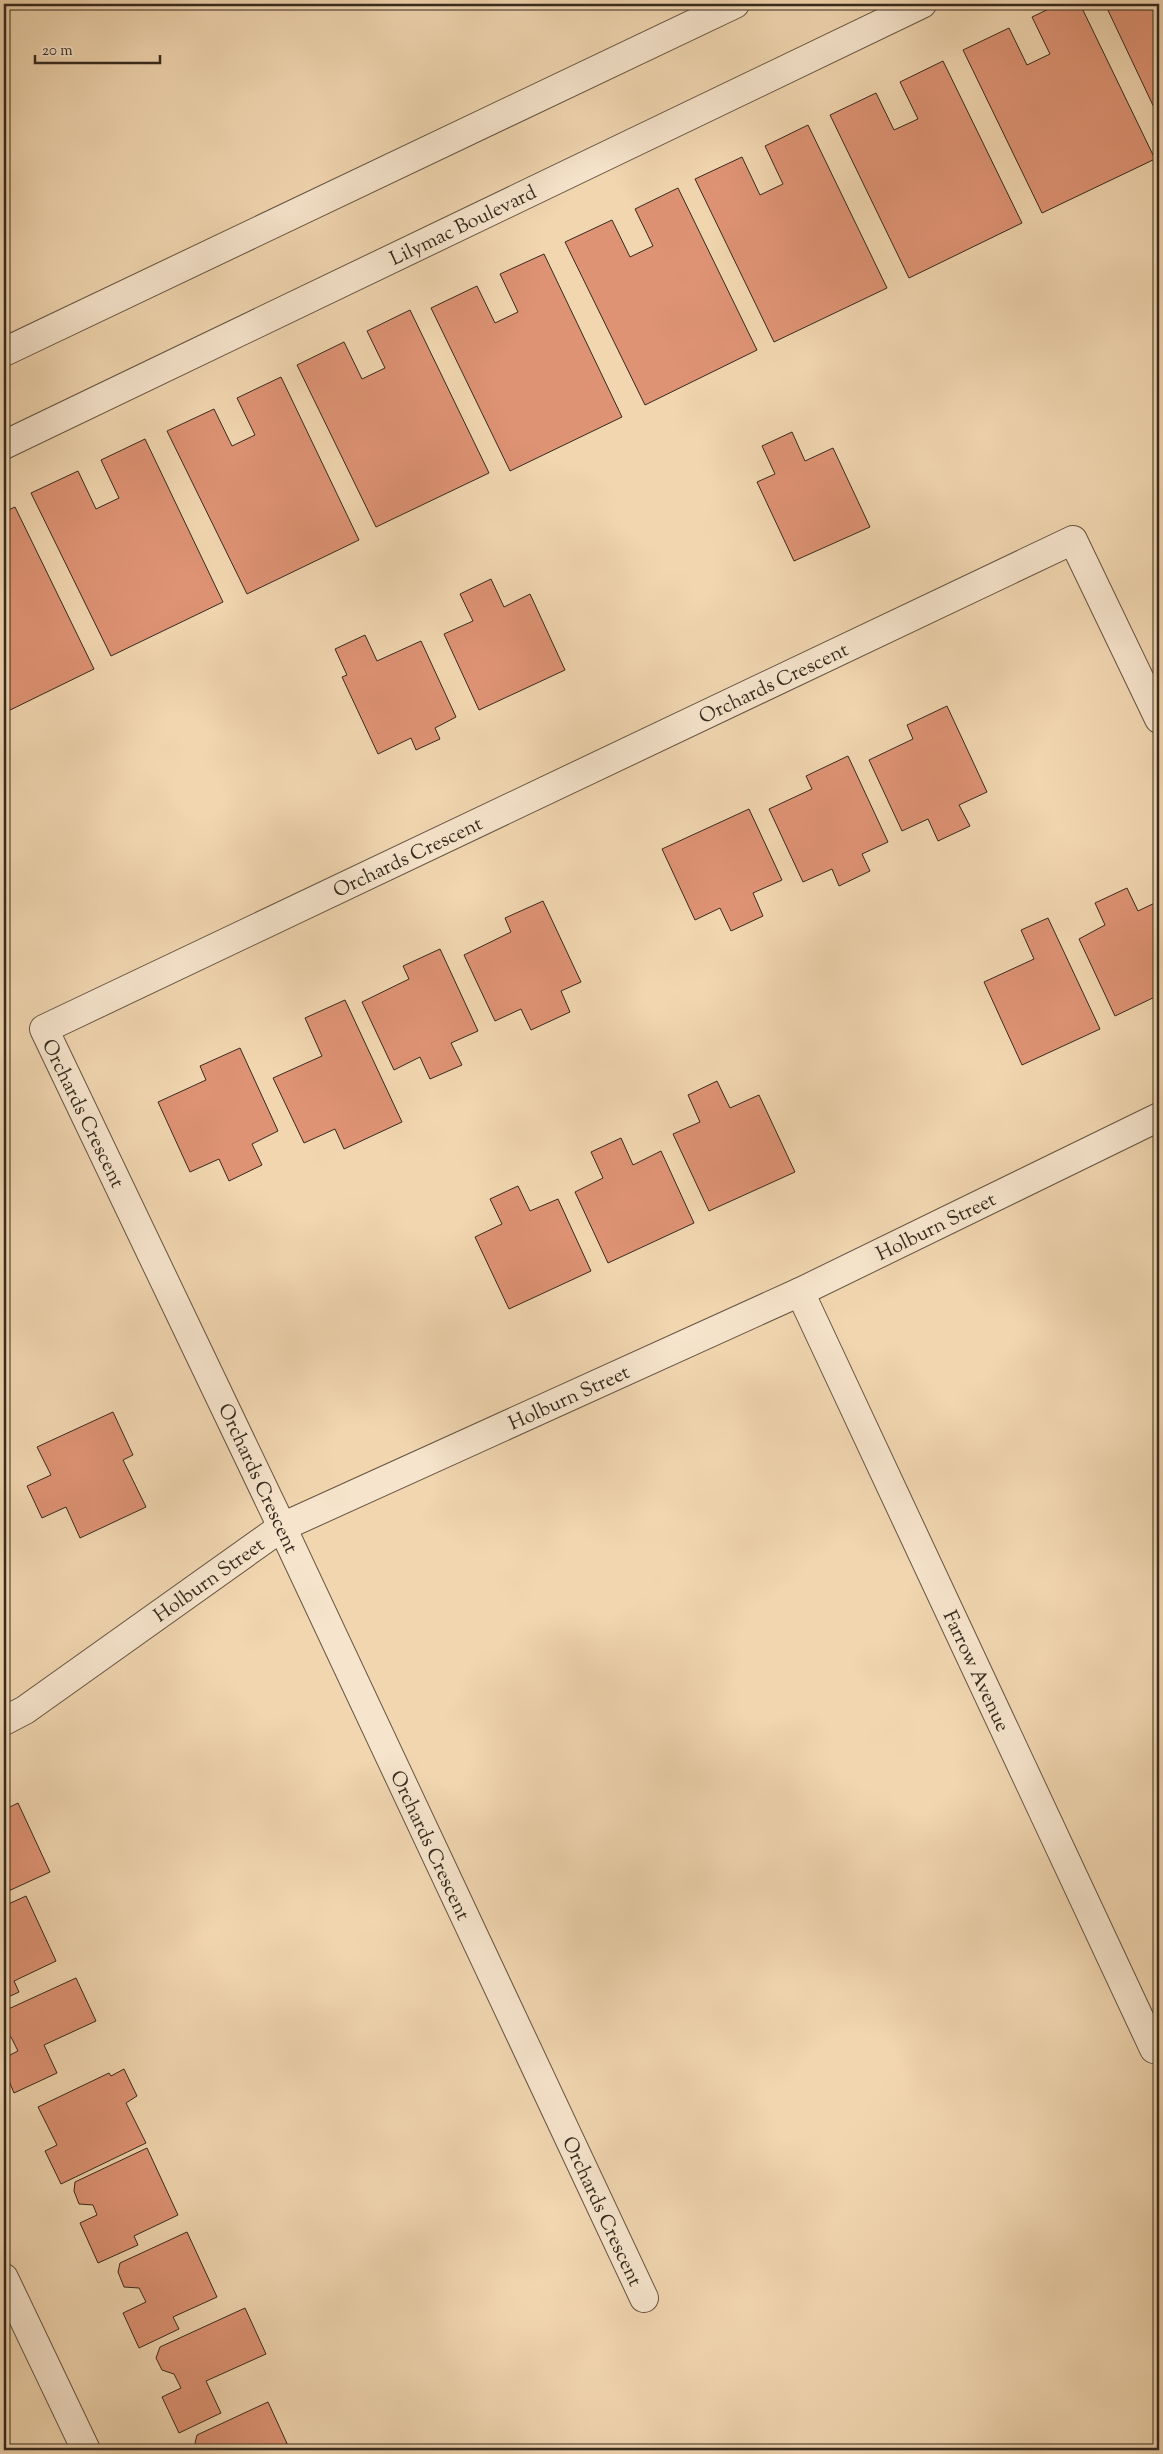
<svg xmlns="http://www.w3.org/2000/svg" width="1163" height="2454" font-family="'Sorts Mill Goudy',serif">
<rect width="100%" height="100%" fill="#f1d6b0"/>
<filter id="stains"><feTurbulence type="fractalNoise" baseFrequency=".004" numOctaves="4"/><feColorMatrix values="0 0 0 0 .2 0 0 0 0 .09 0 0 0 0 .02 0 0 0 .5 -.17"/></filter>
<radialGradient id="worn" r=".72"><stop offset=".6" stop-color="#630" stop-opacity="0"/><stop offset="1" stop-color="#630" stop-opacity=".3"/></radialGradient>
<!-- building -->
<path fill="#de9374" stroke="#362a1e" d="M1059 4H1080L1155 159 1042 213 963 50 1009 28 1027 65 1050 54 1032 17Z
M1105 4H1159V118Z
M943 61 1022 223 909 278 830 115 876 93 894 130 918 119 900 82Z
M808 125 887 288 774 342 695 179 742 157 760 195 783 184 765 146Z
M678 188 757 350 645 405 565 242 612 220 630 257 653 246 635 209Z
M544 254 622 417 510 471 431 308 477 286 495 323 518 312 500 274Z
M410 310 489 473 376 527 297 365 344 342 362 379 385 368 367 331Z
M281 377 359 540 247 594 167 431 214 409 232 446 255 435 237 398Z
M792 432 805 461 833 448 870 527 794 561 757 482 775 474 762 446Z
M145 439 223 602 111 656 31 493 78 471 96 509 119 498 101 460Z
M15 507 94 669 4 713V512Z
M491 579 504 607 530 594 565 670 479 710 444 634 473 621 460 594Z
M365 635 377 661 421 641 456 717 435 728 440 739 416 750 411 738 378 754 342 677 347 675 335 649Z
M947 706 987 792 959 805 970 826 938 841 928 819 902 831 869 760 913 739 907 725Z
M848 756 888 842 862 854 870 871 839 886 832 869 803 882 769 809 812 789 806 776Z
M749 809 782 880 753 893 763 916 731 931 720 908 695 920 662 849Z
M1127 888 1138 911 1159 901V995L1115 1016 1079 939 1105 925 1095 903Z
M543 901 581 982 561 991 570 1012 531 1030 521 1009 495 1021 464 955 511 932 505 918Z
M1048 918 1100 1029 1022 1065 984 982 1034 959 1021 930Z
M440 949 478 1031 451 1043 462 1065 430 1079 420 1057 394 1070 362 1002 409 979 403 966Z
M345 1000 402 1122 344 1149 335 1129 304 1143 273 1078 322 1056 305 1018Z
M240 1048 278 1131 252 1144 262 1165 229 1181 219 1159 190 1172 158 1102 206 1080 200 1066Z
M717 1081 730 1108 759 1095 795 1172 709 1211 673 1134 700 1122 688 1095Z
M621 1138 633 1165 661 1151 694 1223 608 1263 575 1192 603 1178 591 1152Z
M518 1186 530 1211 558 1199 591 1271 509 1309 475 1237 502 1224 490 1199Z
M113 1412 133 1455 123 1460 146 1507 80 1538 66 1507 42 1518 27 1486 51 1475 37 1447Z
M18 1803 50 1872 4 1893V1810Z
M26 1896 56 1961 14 1981 19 1992 4 1999V1906Z
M76 1978 96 2021 44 2045 57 2073 14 2093 4 2069V2058L18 2051 11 2037 4 2035V2011Z
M124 2069 137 2096 126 2103 146 2143 61 2184 45 2151 57 2145 38 2107 109 2073 111 2076Z
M147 2148 178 2215 134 2236 138 2245 98 2263 80 2223 97 2215 93 2205 79 2204 74 2191 75 2182Z
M187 2232 217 2297 173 2317 179 2329 139 2348 123 2313 146 2302 139 2288 124 2287 118 2272 120 2263Z
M245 2308 266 2354 206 2381 221 2413 179 2433 162 2397 181 2388 174 2374 162 2370 156 2358 160 2347Z
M268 2402 290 2450H198L195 2443 197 2435Z"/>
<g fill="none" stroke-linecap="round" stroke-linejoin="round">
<!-- street casing -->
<g stroke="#655542" stroke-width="30">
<g id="street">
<path d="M4 352 735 4"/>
<path id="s1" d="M4 445 922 4"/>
<path id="s2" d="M800 1292 1154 2049"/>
<path id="s3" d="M4 1721 25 1710 282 1527 800 1292 1159 1117"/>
<path d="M4 2278 86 2450"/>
<path id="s4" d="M644 2298 282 1527 44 1029 1073 540 1159 719"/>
</g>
</g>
<!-- street -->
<use href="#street" stroke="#f6e4cc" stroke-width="28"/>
</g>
<g text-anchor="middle" stroke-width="4.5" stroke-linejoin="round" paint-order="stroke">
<!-- street labels -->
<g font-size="20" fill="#362a1e" stroke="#f6e4cc">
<text dy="7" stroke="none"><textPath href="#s1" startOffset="509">Lilymac Boulevard</textPath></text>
<text dy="7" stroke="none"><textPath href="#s4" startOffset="2211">Orchards Crescent</textPath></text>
<text dy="7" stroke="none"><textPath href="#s4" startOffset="1806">Orchards Crescent</textPath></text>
<text transform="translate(84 1113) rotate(64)" y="7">Orchards Crescent</text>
<text dy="7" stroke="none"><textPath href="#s3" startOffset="1059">Holburn Street</textPath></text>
<text dy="7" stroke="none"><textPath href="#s3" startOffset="654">Holburn Street</textPath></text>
<text transform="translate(259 1478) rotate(65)" y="7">Orchards Crescent</text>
<text dy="7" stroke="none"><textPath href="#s3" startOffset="249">Holburn Street</textPath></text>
<text dy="7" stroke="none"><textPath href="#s2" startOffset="418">Farrow Avenue</textPath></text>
<text transform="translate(431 1845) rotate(65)" y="7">Orchards Crescent</text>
<text transform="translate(603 2211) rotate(65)" y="7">Orchards Crescent</text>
</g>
</g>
<!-- margin -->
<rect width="1163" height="2454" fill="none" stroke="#f1d6b0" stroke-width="20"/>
<rect x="5" y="5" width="1153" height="2444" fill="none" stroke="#362a1e" stroke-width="2.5"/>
<rect x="10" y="10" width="1143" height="2434" fill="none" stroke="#362a1e"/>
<!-- scale -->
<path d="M35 55v8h125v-8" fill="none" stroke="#362a1e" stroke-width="2.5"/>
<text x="42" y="55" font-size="15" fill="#362a1e" stroke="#f6e4cc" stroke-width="4" paint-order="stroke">20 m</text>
<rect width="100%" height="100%" filter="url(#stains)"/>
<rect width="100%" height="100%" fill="url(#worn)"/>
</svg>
